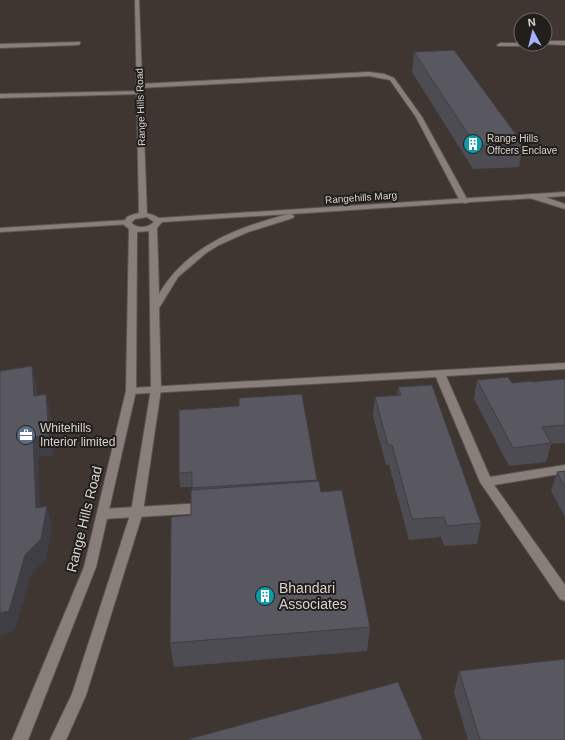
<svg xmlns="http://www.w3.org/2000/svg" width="565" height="740" font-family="Arial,sans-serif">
<rect width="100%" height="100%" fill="#3f3632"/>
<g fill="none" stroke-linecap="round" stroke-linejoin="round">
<!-- service casing -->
<g stroke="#5c5451" stroke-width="2">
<path id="service" d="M80 42V44L78 45 0 48V44Z
M141 91 142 92 139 94 0 98V94Z
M128 220 132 222 131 224 0 232V228Z"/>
</g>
<!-- minor casing -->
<g stroke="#5c5451" stroke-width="2">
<path id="minor" d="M545 41H565V45L543 44H545Z
M500 43H521V44H534L531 46H498L497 45Z
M369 72 384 74 394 78 422 117 468 201 467 203H464L460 201 416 117 390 80 369 76 139 88 136 86 139 84Z
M530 194H536L565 204V209L530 198Z
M565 363V369L446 376 490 477 565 465V473L494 485 565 585V601L560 599 480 482 436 377 131 394 126 391 131 388Z
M204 503 208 505 210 508 208 511 204 513 103 519 99 517 97 514 99 511 103 509Z"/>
</g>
<!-- tertiary casing -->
<g stroke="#5c5451" stroke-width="2">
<path id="tertiary" d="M135 0H139L147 215 143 217 139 215Z"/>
</g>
<!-- secondary casing -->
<g stroke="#5c5451" stroke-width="2">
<path id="secondary" d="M565 192V196L291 214 294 216 293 218 248 232 219 245 206 253 178 277 159 308 161 389 143 512 86 695 66 740H50L72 694 131 512 151 389 149 231 137 232 136 391 96 567 28 740H12L84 567 126 391 129 229 123 224 127 217C138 211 149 212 159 218ZM289 214C238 227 187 246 159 294L157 228 162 222ZM147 217 154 222C147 228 139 229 131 223L135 219Z"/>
</g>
<!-- service -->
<use href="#service" fill="#897f7a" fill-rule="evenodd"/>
<!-- minor -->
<use href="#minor" fill="#897f7a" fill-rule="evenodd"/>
<!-- tertiary -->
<use href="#tertiary" fill="#897f7a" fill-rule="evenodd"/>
<!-- secondary -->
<use href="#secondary" fill="#897f7a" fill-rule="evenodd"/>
</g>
<!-- wall -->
<path fill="#4d4c53" d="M414 52 523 144 519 167 473 169 412 72Z
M565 379V443L551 444 546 462 509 466 474 399 477 380 512 383 532 382Z
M398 387 481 523 477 544 444 546 441 537 409 540 389 465H386L373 416 375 397 397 395Z
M239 398 317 480 370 627 367 651 174 667 170 643 191 515 192 490V487H180L179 473 239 406Z
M565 471V517L551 491 557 472Z
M459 671 565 740H468L454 693Z"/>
<!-- shaded-wall -->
<path fill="#3e3e44" d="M32 366 37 386 38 415 34 396Z
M46 394 51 414 53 455 38 457 41 528 36 508 33 437Z
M47 506 52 526 46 559 31 575 15 631 0 636V613L25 555Z"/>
<!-- building -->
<path fill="#595861" stroke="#3e3e44" d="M454 50 523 144 476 146 414 52Z
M32 366 34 396 46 394 49 435 33 437 36 508 47 506 41 539 25 555 9 611 0 613V371Z
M508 377 512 383 531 381 532 382 565 379V425L542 427 551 443 513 448 477 380Z
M432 385 481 523 447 526 444 517 412 519 392 445H388L375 397 401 395 398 387Z
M302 394 317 480 192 488V472L179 473V410L239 406V398Z
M565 471V488L557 472Z
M319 481 321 492 342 490 370 627 170 643 171 517 191 515V490Z
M565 659V740H480L459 671Z
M398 682 423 740H189V739Z"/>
<!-- icons -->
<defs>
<g id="building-disc" transform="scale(1)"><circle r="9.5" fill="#0f9aa8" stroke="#221e1c"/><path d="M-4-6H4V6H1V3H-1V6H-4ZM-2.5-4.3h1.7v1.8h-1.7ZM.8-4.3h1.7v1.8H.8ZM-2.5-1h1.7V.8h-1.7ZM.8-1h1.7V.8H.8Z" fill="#fff"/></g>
<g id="office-disc" transform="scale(1)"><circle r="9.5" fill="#5c6f8a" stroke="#221e1c"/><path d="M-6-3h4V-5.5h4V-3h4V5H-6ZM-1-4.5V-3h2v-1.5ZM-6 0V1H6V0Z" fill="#fff"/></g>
</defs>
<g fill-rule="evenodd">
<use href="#building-disc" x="473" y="144"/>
<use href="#office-disc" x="26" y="435"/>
<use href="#building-disc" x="265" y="596"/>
</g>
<g text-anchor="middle" stroke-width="4" stroke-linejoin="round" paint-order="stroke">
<!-- far-street labels -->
<g font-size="10" fill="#d9d3d0" stroke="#221e1c">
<text transform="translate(140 107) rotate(-92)" y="4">Range Hills Road</text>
<text transform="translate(361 197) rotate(-4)" y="4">Rangehills Marg</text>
</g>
<!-- far-poi labels -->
<g font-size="10" fill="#d9d3d0" stroke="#221e1c" text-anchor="start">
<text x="487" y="142">Range Hills<tspan x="487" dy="12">Offcers Enclave</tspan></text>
</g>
<!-- poi labels -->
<g font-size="12" fill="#d9d3d0" stroke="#221e1c" text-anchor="start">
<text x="40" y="432">Whitehills<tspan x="40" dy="14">Interior limited</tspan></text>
</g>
<!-- near-street labels -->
<g font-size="14" fill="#d9d3d0" stroke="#221e1c">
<text transform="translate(84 519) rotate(-76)" y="5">Range Hills Road</text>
</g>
<!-- near-poi labels -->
<g font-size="14" fill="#d9d3d0" stroke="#221e1c" text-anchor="start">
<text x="279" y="593">Bhandari<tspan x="279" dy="16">Associates</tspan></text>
</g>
</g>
<!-- north arrow -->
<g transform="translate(533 32) rotate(353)"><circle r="19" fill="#221e1c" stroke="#6b6664"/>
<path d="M0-3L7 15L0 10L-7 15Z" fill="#a5b1fc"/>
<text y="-6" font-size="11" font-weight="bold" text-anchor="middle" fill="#d9d3d0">N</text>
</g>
</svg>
